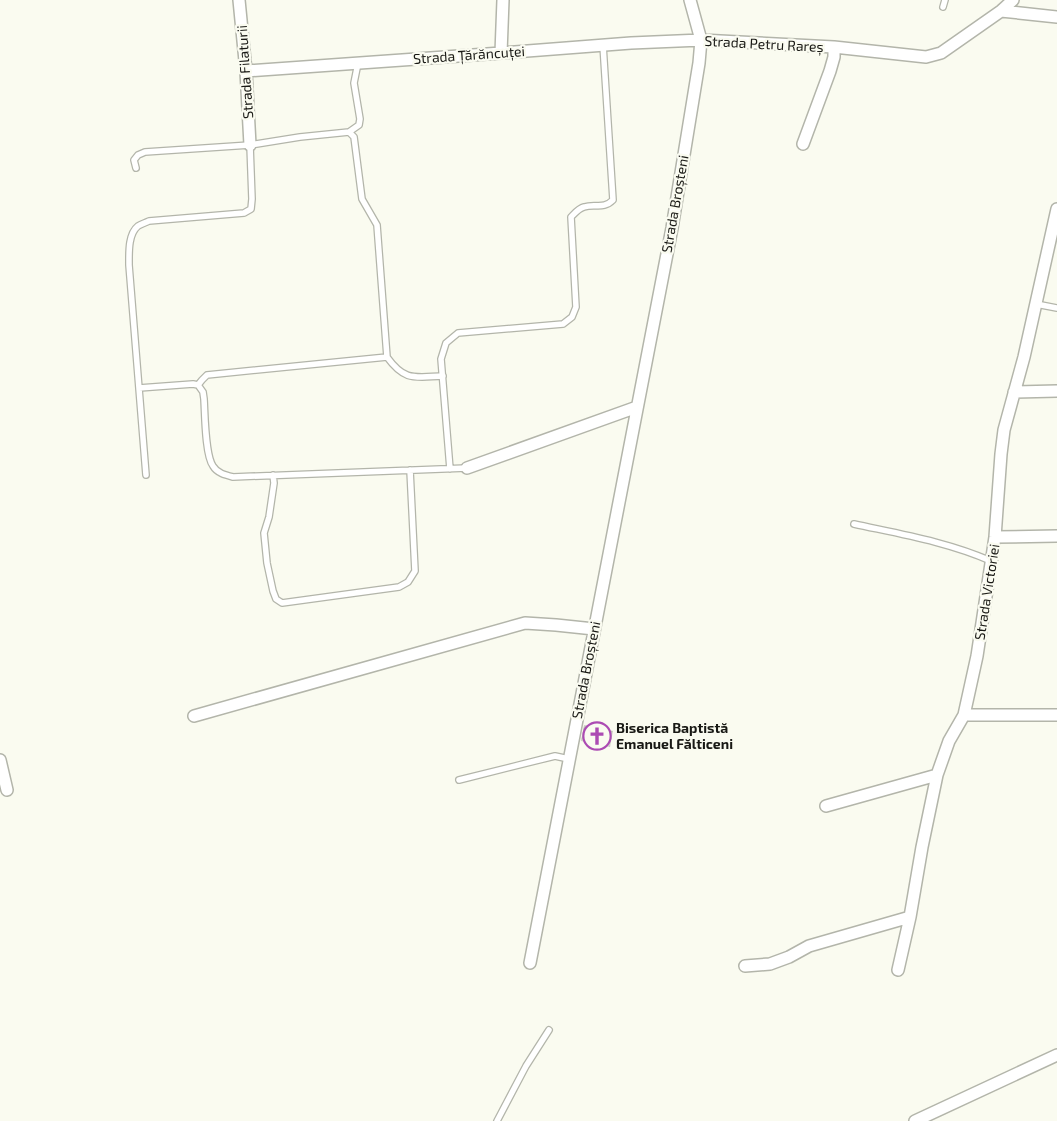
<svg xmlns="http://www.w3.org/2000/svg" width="1057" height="1121" font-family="'Exo 2',sans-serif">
<defs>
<pattern id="building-hatch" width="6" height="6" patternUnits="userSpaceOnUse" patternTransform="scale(1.25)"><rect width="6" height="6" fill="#d0d2c7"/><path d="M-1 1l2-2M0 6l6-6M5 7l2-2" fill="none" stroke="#b2b4aa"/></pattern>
</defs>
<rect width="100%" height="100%" fill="#fafbf0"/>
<!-- building -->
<path fill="url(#building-hatch)" d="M584 725 613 731 610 747 581 741Z"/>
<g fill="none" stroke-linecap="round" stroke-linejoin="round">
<!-- lane casing -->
<g stroke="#b3b5aa" stroke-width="8">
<path id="lane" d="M943 7 945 0
M349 132 354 137 362 199 377 225 387 357C405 382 415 377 443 376
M136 168 134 160 138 155 145 152 250 145 300 137 349 132 359 125 360 119 354 83 358 63
M1036 304 1057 308
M198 385 202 380 207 375 387 357
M139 388 193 384 198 385 203 392 204 399C205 414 205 455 213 466 217 473 225 475 233 477L467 468
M450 469 441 359 446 343 458 333 563 324 572 317 576 307 571 217C574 214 579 208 584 207 595 203 603 210 613 200L603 45
M146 475 129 265C129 253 128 234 138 226 141 224 145 223 149 221L244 213 251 209 252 199 250 145
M273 475 274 483 269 517 264 533 267 563 273 591 276 599 282 603 399 587 408 582 415 571 410 470
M854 524C900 534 948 542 991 561
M459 780 555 756 569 759
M497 1121 526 1066 549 1030"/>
</g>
<!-- street casing -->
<g stroke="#b3b5aa" stroke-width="14">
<path id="street" d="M239 0 246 71 250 145
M1001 11 1057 17
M501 53 503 0
M246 71 501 53 631 43 701 40 834 47 926 57 941 53 1001 11 1013 0
M803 144 830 71 834 57V47
M1014 392 1057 391
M467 468 637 407
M995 537 1057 536
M964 715H1057
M194 716 525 623 556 625 594 629
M0 760 7 790
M826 806 937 775
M530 963 672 228 699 63 701 40 690 0
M745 966 770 964 789 957 809 946 910 917
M898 970 910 917 922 847 937 775 949 741 964 715 977 656 995 537 1001 454 1004 430 1024 357 1057 209
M915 1121 1057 1055"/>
</g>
<!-- lane -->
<use href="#lane" stroke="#fff" stroke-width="5.5"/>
<!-- street -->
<use href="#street" stroke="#fff" stroke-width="11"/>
</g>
<!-- icons -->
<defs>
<g id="church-ring" transform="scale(1.4375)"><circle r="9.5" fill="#fafbf0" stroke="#ac4bb3" stroke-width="1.5"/><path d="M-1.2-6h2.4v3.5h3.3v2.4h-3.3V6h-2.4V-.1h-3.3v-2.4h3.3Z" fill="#ac4bb3"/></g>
</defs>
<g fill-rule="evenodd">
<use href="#church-ring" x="597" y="736"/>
</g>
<g text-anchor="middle" stroke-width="4.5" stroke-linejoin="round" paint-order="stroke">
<!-- street labels -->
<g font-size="14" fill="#191915" stroke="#fafbf0">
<text transform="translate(764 44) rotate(3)" y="5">Strada Petru Rareș</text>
<text transform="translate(469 55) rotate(-4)" y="5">Strada Țărăncuței</text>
<text transform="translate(245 72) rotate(-94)" y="5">Strada Filaturii</text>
<text transform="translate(675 204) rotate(-80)" y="5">Strada Broșteni</text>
<text transform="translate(987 592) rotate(-81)" y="5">Strada Victoriei</text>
<text transform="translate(586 670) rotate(-79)" y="5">Strada Broșteni</text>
</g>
<!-- poi labels -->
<g font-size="14" font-weight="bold" fill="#191915" stroke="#fafbf0" text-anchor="start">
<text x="616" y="733">Biserica Baptistă<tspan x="616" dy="16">Emanuel Fălticeni</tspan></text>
</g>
</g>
</svg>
